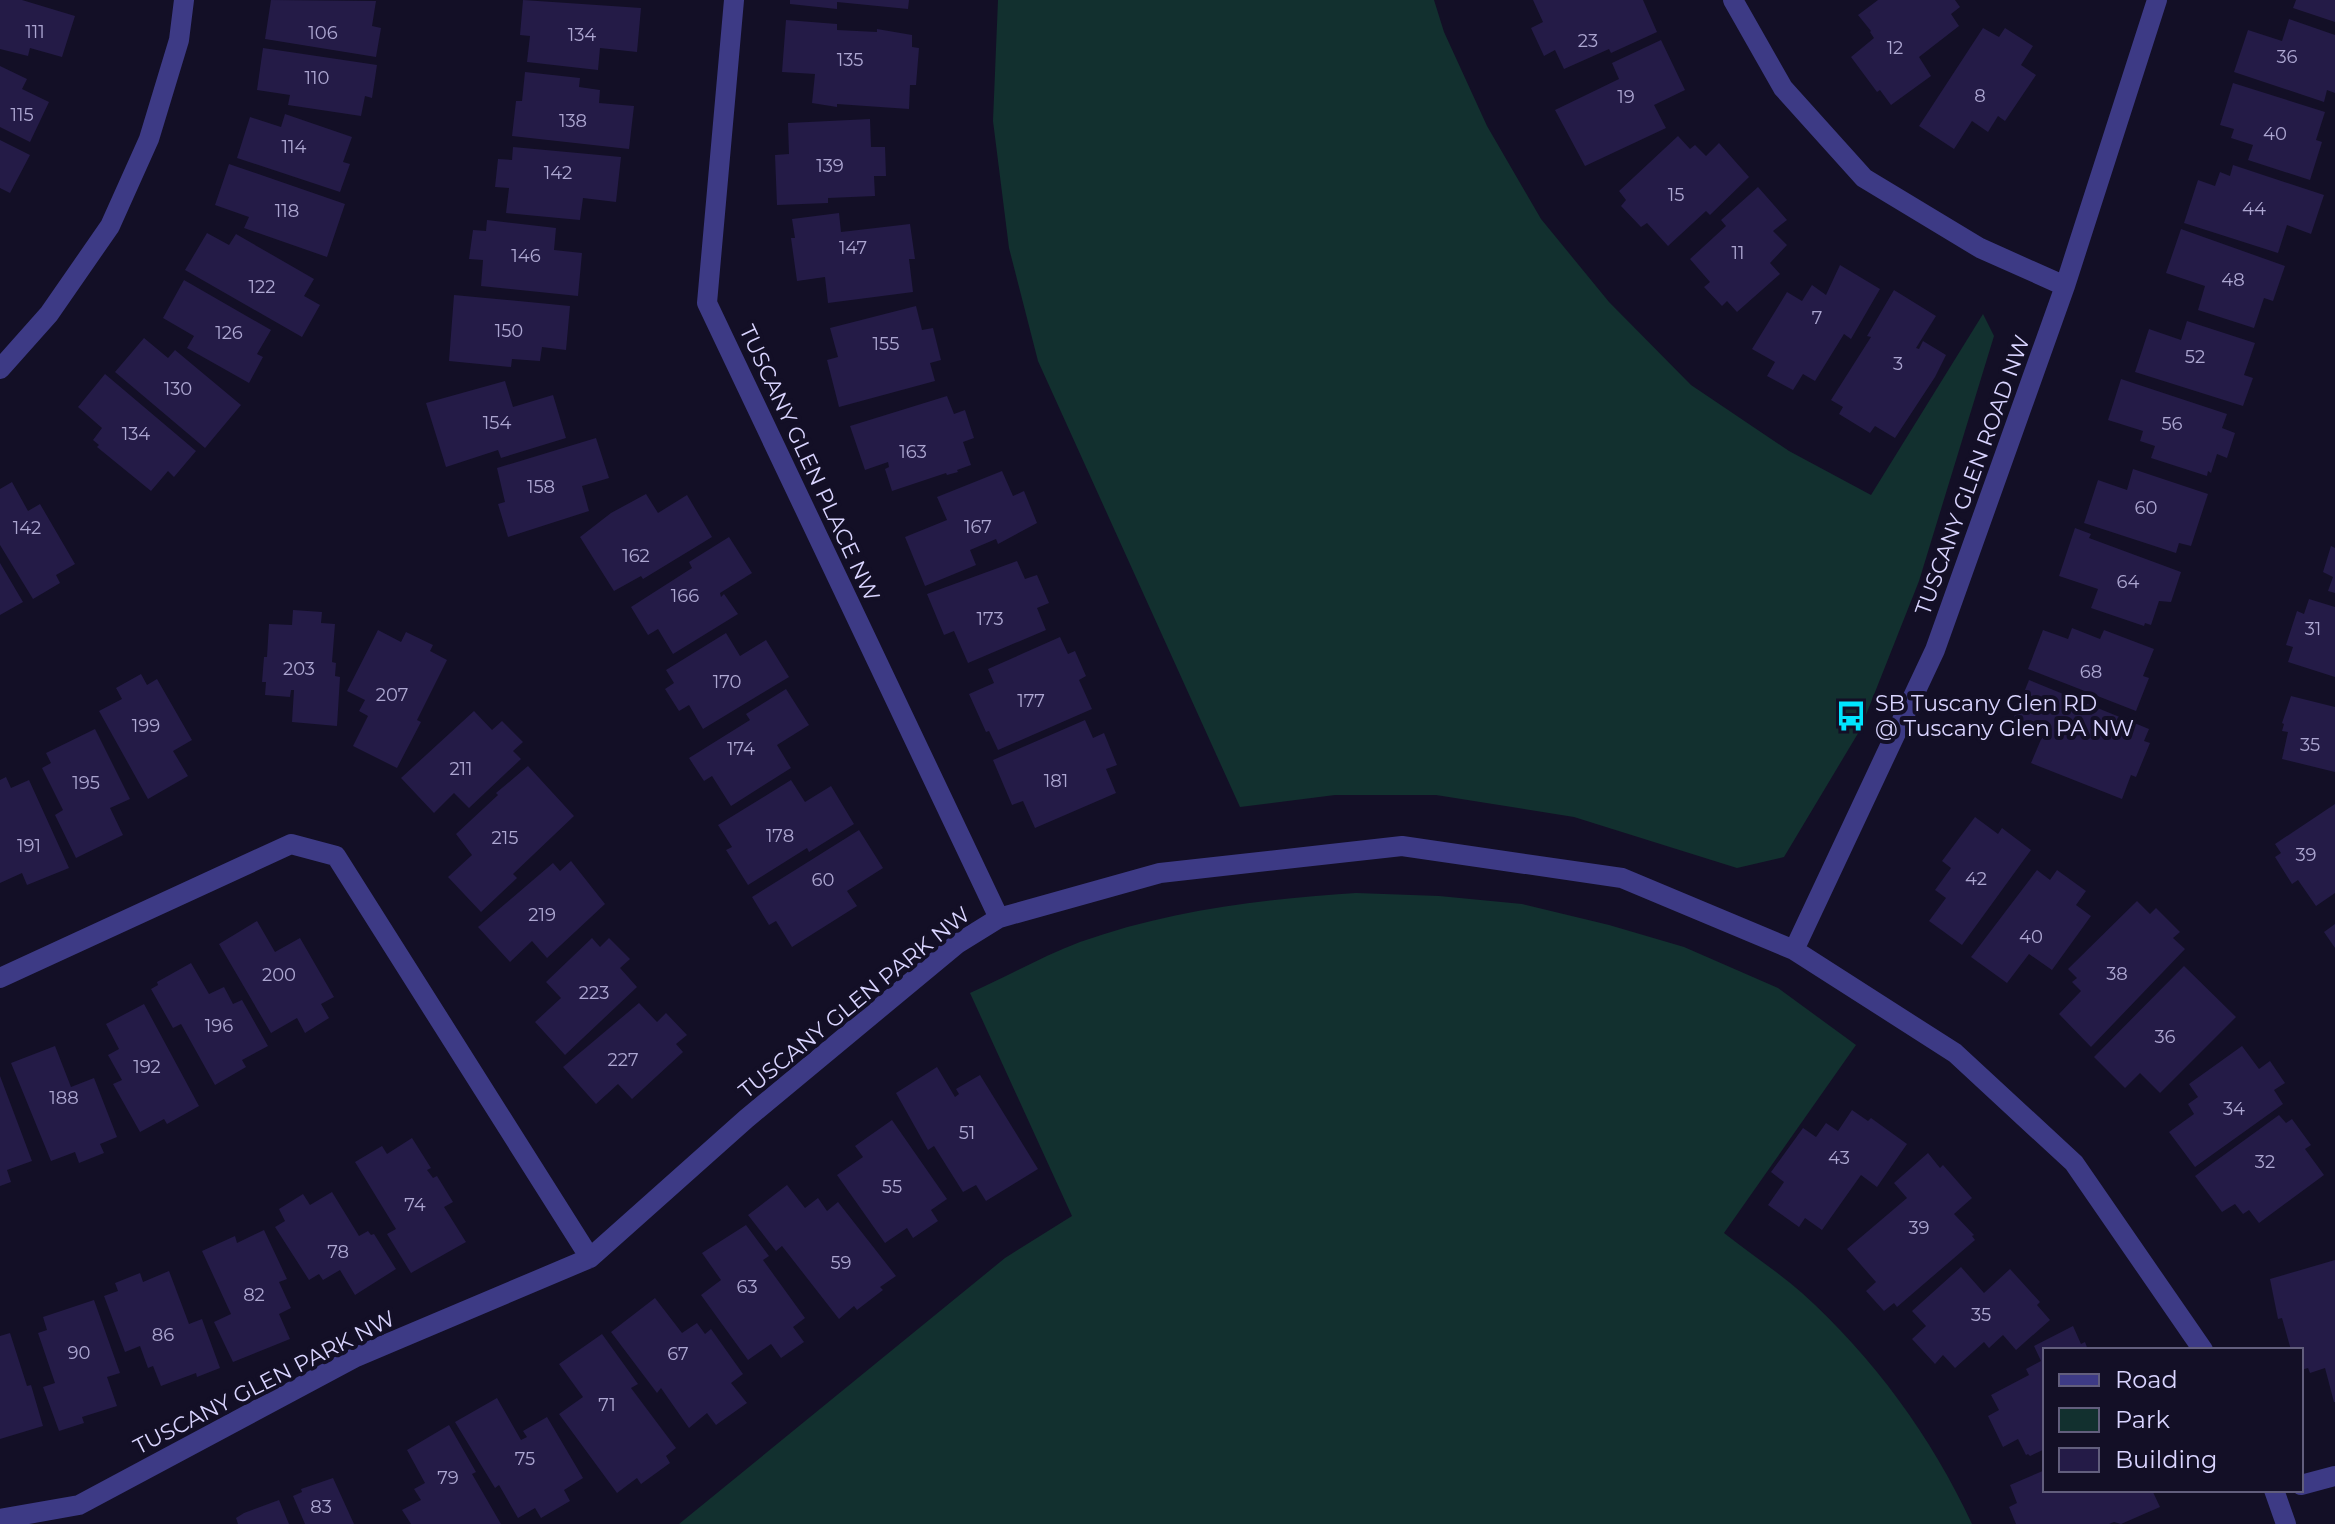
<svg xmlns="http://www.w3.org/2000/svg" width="2335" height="1524" font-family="Montserrat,sans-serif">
<rect width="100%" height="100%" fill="#130f26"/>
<!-- green -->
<path fill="#12302f" d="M998 0H1434L1444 32 1487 126 1541 219 1609 302 1691 385 1789 451 1871 495 1983 314 1994 336 1919 581 1860 730 1784 857 1737 868 1574 817 1436 795H1335L1240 807 1038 361 1009 248 993 121Z
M1356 893 1439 896 1522 904 1609 925 1684 947 1778 988 1856 1045 1724 1233C1749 1253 1777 1271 1802 1293 1874 1358 1931 1436 1972 1524H679L1005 1258 1072 1216 970 993C1006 977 1043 956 1080 942 1170 910 1262 899 1356 893Z"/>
<!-- building -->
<path fill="#241b47" d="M0 0H22L75 16 62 57 30 48 28 56 0 49Z
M271 0 376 1 372 26 381 28 376 57 265 39Z
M523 0 641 8 637 52 600 48 598 70 527 62 530 36 520 35Z
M790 0H909L908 9 837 2V9L790 4Z
M1533 0H1643L1657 32 1611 53 1609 49 1564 69 1555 50 1544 56 1531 28 1543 22Z
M1878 0H1955L1960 7 1951 14 1959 26 1919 57 1931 76 1891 105 1880 90 1877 92 1851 57 1874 38 1870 32 1871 31 1858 15Z
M2296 0H2335V22L2293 8Z
M2289 19 2335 35V93L2327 90 2324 102 2234 72 2248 30 2282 41Z
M786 20 837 24V30L877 32V29L912 35V47L919 48 916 85H910L909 109 837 104V107L812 103 815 74 782 72Z
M1983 28 1999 37 2005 28 2033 46 2021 65 2036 75 2005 121 1998 116 1988 132 1972 121 1954 149 1919 126Z
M1661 40 1685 90 1654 105 1666 128 1585 166 1555 110 1619 79 1612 63Z
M263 48 377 65 372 98 365 96 361 116 288 105 290 95 257 90Z
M0 66 27 79 22 89 49 102 30 142 0 127Z
M525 72 580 78 579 87 600 90 599 103 634 106 629 149 512 136 516 101H522Z
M2233 83 2325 112 2316 140 2322 142 2310 180 2248 160 2253 145 2231 138 2234 129 2220 125Z
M285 114 352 137 343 162 350 164 340 192 237 158 250 117 281 127Z
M870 119 871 147H885L886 176H874L875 196 828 198V203L777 205 775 155 789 154 788 123Z
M1678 136 1690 149 1695 145 1706 156 1719 143 1749 177 1710 215 1706 211 1668 246 1647 223 1641 227 1621 206 1626 200 1619 191Z
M0 140 30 155 10 193 0 188Z
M513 147 621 157 616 202 583 198 580 220 506 213 509 188 495 187 498 159 512 160Z
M229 164 345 204 327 257 244 228 249 217 215 205Z
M2233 165 2324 195 2311 234 2287 225 2278 253 2184 223 2198 180 2215 186 2220 172 2230 176Z
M1758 187 1787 220 1773 231 1787 245 1770 263 1780 274 1737 312 1727 301 1722 306 1704 287 1710 282 1690 259 1726 226 1721 220Z
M839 213 841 232 910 224 915 259H909L913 292 828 303 825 277 797 281 791 238H795L792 219Z
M487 220 556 228 554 250 582 253 578 296 481 286 483 260 469 259 473 230 486 231Z
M2181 229 2285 266 2273 301 2264 298 2254 328 2198 310 2205 286 2166 273Z
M207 233 229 245 236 234 314 279 304 296 320 305 302 337 185 270Z
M1840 265 1880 289 1851 339 1844 334 1815 381 1803 374 1793 390 1767 376 1775 362 1752 349 1787 292 1802 301 1812 285 1826 295Z
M184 280 271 330 257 354 263 357 249 383 187 348 194 336 163 318Z
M1894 290 1936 316 1916 348 1919 349 1923 341 1946 355 1935 377 1895 438 1875 426 1870 433 1839 414 1843 407 1831 400 1871 337 1867 336Z
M454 295 570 306 566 350 542 347 540 361 512 359 511 367 449 361Z
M916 306 922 330 933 328 941 360 930 363 935 381 839 407 827 360 838 357 830 328Z
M2187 321 2255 343 2244 375 2253 378 2243 406 2135 372 2149 329 2181 340Z
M144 338 168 358 175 350 241 405 205 448 115 372Z
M105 374 196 451 174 477 168 471 151 491 97 447 99 445 93 440 102 428 78 407Z
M2121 379 2227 414 2222 428 2235 433 2227 458 2217 454 2211 473 2208 471 2207 476 2151 458 2155 446 2140 441 2143 431 2108 420Z
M505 381 513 407 553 395 566 438 501 458 498 450 446 467 426 403Z
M947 396 954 414 965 410 974 438 963 442 971 465 957 470 958 472 947 475 946 473 892 491 885 469 889 467 888 462 865 470 850 426Z
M596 438 609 478 582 486 589 511 508 537 498 504 505 502 497 468Z
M2133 469 2208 494 2191 546 2179 543 2176 553 2084 523 2098 480 2127 490Z
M1002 471 1013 496 1024 491 1037 523 998 544 996 539 970 550 976 565 925 586 905 537 947 520 937 497Z
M12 482 28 511 40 504 75 564 56 575 60 583 33 599 0 545V489Z
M646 494 658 513 687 495 712 537 643 579 641 576 614 591 580 537 611 513Z
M2075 528 2091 534 2089 538 2181 572 2171 602 2159 601 2151 625 2145 623 2144 626 2091 608 2098 589 2059 576Z
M729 537 752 573 720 593 721 597 724 594 738 614 673 654 658 629 648 635 631 607 692 568 689 562Z
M2331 546 2335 548V593L2328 591 2333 577 2323 572Z
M1017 561 1025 579 1037 575 1049 603 1037 608 1046 630 968 663 954 631 944 635 927 594Z
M0 563 23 602 0 615Z
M2309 599 2335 607V677L2288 662 2293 647 2286 645 2297 611 2304 614Z
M293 610 322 612 321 623 335 624 332 662 336 663 335 676 340 677 337 726 292 722 294 690H291L290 697 265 695 266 682H262L264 657H267L269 624 292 625Z
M2072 628 2100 639 2104 630 2154 649 2143 676 2149 678 2136 711 2028 669 2043 630 2068 639Z
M378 630 401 642 406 632 433 645 430 651 447 660 417 720 421 722 397 768 353 746 368 716 359 711 365 700 347 691Z
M726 633 740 656 766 640 789 677 703 729 689 705 679 711 665 689 674 683 666 670Z
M1060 637 1068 654 1075 651 1086 676 1079 680 1092 709 998 750 989 731 986 732 969 694 994 683 988 669Z
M141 674 147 685 157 679 192 740 173 751 188 776 148 799 99 711 122 699 116 688Z
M2029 680 2149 729 2144 741 2150 743 2136 777 2131 775 2122 799 2031 763 2042 737 2047 736 2012 722Z
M786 689 809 725 777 745 791 768 731 806 712 776 704 781 689 758 750 720 746 714Z
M2291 696 2335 707V772L2282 759 2288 732 2282 731 2284 724 2282 723Z
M474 711 492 730 502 721 523 742 513 751 521 759 469 808 454 793 434 813 401 778Z
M1085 720 1093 738 1104 733 1117 765 1106 769 1116 793 1035 828 1023 801 1012 805 993 760Z
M95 729 130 799 110 808 123 835 76 858 55 815 63 810 42 768 51 763 46 753Z
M528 766 574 816 513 874 517 878 481 912 448 877 472 855 456 834 498 795 496 793Z
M6 777 11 788 29 780 69 868 27 885 22 873 0 883V780Z
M791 780 805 802 831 786 854 824 809 852 807 848 748 885 726 850 732 847 718 825Z
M2335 804V893L2316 906 2298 880 2292 884 2275 857 2281 853 2275 844Z
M1975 817 1998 834 2002 828 2031 850 1962 945 1929 921 1946 898 1935 890 1951 868 1942 861Z
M859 830 883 868 847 891 857 906 792 947 776 921 769 925 752 897Z
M571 861 605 904 547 958 532 941 510 962 478 927 553 863 560 871Z
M2037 870 2050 880 2057 870 2086 891 2076 905 2091 916 2052 970 2029 954 2007 983 1971 957Z
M2137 901 2150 914 2156 908 2180 932 2173 938 2185 949 2091 1047 2059 1014 2081 991 2072 982 2077 978 2068 969Z
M257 921 275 952 300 938 334 997 321 1004 329 1018 305 1033 297 1018 271 1033 219 944Z
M2335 924V948L2324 932Z
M592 938 600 947 609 938 630 959 620 968 637 987 565 1055 535 1022 561 998 546 982Z
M191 963 209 994 224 987 233 1004 242 1000 268 1046 242 1060 246 1067 215 1085 181 1024 173 1028 151 989 158 985 157 982Z
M2184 966 2236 1017 2160 1093 2140 1073 2125 1088 2094 1057Z
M639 1003 657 1022 666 1013 687 1035 676 1044 683 1052 632 1099 618 1084 596 1104 563 1067Z
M144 1004 199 1106 167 1124 164 1119 140 1132 113 1084 122 1080 108 1055 119 1049 106 1024Z
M55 1046 71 1087 94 1078 117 1137 100 1144 104 1153 79 1163 75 1152 51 1161 11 1063Z
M2242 1046 2259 1069 2270 1061 2285 1083 2274 1090 2283 1104 2195 1167 2169 1132 2194 1114 2188 1104 2198 1097 2189 1084Z
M937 1067 955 1097 959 1094 956 1089 980 1075 1038 1169 986 1201 976 1185 963 1192 934 1146 928 1150 896 1093Z
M0 1076 32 1161 7 1170 11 1182 0 1186Z
M1852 1110 1868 1121 1871 1118 1907 1144 1877 1187 1861 1175 1822 1230 1805 1218 1799 1227 1768 1205 1784 1182 1771 1172 1803 1128 1816 1137 1826 1123 1838 1131Z
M2279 1115 2286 1123 2292 1119 2311 1145 2305 1149 2324 1175 2259 1223 2249 1210 2243 1214 2235 1204 2222 1212 2195 1176Z
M892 1120 947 1199 931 1210 938 1221 913 1238 907 1228 885 1243 837 1175 863 1157 855 1146Z
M412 1138 431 1168 427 1170 433 1178 437 1176 453 1202 444 1207 466 1242 411 1273 387 1234 396 1229 355 1162 382 1146 387 1154Z
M1928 1153 1940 1168 1943 1165 1972 1198 1954 1214 1974 1235 1972 1236 1975 1240 1897 1307 1894 1303 1884 1311 1866 1291 1876 1282 1847 1249 1907 1198 1894 1183Z
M787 1185 805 1208 818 1198 827 1211 838 1202 896 1276 880 1287 883 1290 857 1310 854 1306 839 1319 782 1246 776 1251 748 1215Z
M332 1192 359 1236 368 1231 371 1235 374 1234 396 1269 355 1295 340 1270 323 1280 319 1274 309 1280 275 1227 285 1221 279 1209 303 1194 310 1205Z
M746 1225 769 1256 763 1260 805 1318 793 1327 804 1342 781 1358 771 1344 748 1360 701 1295 721 1280 702 1253Z
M264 1230 287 1279 279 1282 291 1308 279 1314 290 1339 233 1362 214 1322 231 1314 202 1251 235 1236 237 1243Z
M2335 1260V1402H2334L2325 1368 2310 1373 2308 1368 2301 1370V1350H2291L2282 1318 2278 1319 2270 1279Z
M1961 1267 1984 1293 2010 1269 2040 1302 2037 1305 2050 1320 2016 1350 2003 1335 1989 1348 1984 1342 1955 1368 1943 1355 1935 1364 1912 1339 1926 1326 1912 1311Z
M169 1271 189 1324 202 1319 220 1368 197 1377 196 1373 161 1386 153 1366 148 1368 140 1346 125 1352 104 1296 118 1291 115 1283 140 1273 143 1282Z
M655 1298 682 1333 697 1323 705 1334 711 1329 743 1374 731 1383 747 1403 716 1425 707 1413 689 1428 661 1388 657 1393 611 1332Z
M94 1300 120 1373 107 1377 117 1406 82 1417 84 1423 59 1431 43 1387 55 1383 38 1333 47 1330 43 1317Z
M2073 1326 2081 1344 2085 1342 2088 1350H2045V1449L2030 1456 2028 1454 2026 1455 2018 1439 2003 1447 1988 1416 1999 1410 1991 1395 2029 1375 2026 1369 2041 1361 2034 1346Z
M10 1333 27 1386 31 1385 43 1426 0 1439V1336Z
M602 1334 638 1384 631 1388 676 1448 666 1456 670 1463 641 1484 637 1478 617 1493 559 1414 583 1397 559 1364Z
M497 1398 521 1440 527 1437 523 1431 547 1417 583 1478 564 1490 570 1501 541 1518 535 1508 518 1518 499 1485 495 1488 455 1422Z
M449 1425 476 1472 472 1474 501 1524H411L402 1510 421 1500 414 1489 425 1483 407 1450Z
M2045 1470V1490H2152L2160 1507 2121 1524 2114 1522 2109 1524H2016L2009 1507 2017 1503 2010 1485Z
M333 1478 354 1524H305L293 1496 302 1492 301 1489Z
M279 1500 289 1524H238L236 1518 244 1513Z"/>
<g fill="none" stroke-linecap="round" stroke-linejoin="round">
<!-- minor -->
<path stroke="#3d3a85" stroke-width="20" d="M734 0 707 303 999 918
M1733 0 1783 88 1864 178 1980 248 2065 286
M0 369 49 314 110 226 149 139 179 40 184 0
M1794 950 1935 650 2065 286 2157 0
M0 978 291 844 336 856 590 1258
M2301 1485 2335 1476
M2274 1490 2286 1524
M0 1519 79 1505 356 1357 590 1258 746 1119 957 944 999 918 1160 873 1402 846 1622 878 1794 950 1955 1053 2074 1163 2203 1350"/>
</g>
<!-- icons -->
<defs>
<g id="bus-bare" transform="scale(2.4)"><path d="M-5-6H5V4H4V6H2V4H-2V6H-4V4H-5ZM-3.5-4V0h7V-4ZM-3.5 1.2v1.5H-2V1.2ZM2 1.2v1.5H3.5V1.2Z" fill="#00e5ff" stroke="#130f26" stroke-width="2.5" paint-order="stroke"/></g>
</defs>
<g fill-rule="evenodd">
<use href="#bus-bare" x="1851" y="716"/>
</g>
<g text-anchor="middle" stroke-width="8" stroke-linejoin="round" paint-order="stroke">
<!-- number labels -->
<g font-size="18" fill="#aca6d1">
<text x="35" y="38">111</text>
<text x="323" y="39">106</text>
<text x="582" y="41">134</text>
<text x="1588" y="47">23</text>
<text x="1895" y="54">12</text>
<text x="2287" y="63">36</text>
<text x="850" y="66">135</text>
<text x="317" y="84">110</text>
<text x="1980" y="102">8</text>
<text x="1626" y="103">19</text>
<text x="22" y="121">115</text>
<text x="573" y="127">138</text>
<text x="2275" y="140">40</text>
<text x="294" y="153">114</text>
<text x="830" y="172">139</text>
<text x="558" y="179">142</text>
<text x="1676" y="201">15</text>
<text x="2254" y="215">44</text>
<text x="287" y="217">118</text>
<text x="853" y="254">147</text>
<text x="1738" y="259">11</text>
<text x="526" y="262">146</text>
<text x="2233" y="286">48</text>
<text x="262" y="293">122</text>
<text x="1817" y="324">7</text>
<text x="509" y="337">150</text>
<text x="229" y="339">126</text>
<text x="886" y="350">155</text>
<text x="2195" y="363">52</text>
<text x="1898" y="370">3</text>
<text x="178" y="395">130</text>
<text x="497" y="429">154</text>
<text x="2172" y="430">56</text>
<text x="136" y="440">134</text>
<text x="913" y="458">163</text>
<text x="541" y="493">158</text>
<text x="2146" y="514">60</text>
<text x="978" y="533">167</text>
<text x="27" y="534">142</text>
<text x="636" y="562">162</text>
<text x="2128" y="588">64</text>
<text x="685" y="602">166</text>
<text x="990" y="625">173</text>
<text x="2313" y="635">31</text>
<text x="299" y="675">203</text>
<text x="2091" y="678">68</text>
<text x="727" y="688">170</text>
<text x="392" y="701">207</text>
<text x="1031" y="707">177</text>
<text x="146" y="732">199</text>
<text x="2310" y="751">35</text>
<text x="741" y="755">174</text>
<text x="461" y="775">211</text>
<text x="1056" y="787">181</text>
<text x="86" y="789">195</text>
<text x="780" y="842">178</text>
<text x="505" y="844">215</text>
<text x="29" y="852">191</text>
<text x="2306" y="861">39</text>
<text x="1976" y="885">42</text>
<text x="823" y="886">60</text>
<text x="542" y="921">219</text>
<text x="2031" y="943">40</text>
<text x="2117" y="980">38</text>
<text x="279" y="981">200</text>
<text x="594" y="999">223</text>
<text x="219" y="1032">196</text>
<text x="2165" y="1043">36</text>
<text x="623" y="1066">227</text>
<text x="147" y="1073">192</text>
<text x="64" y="1104">188</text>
<text x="2234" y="1115">34</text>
<text x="967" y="1139">51</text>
<text x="1839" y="1164">43</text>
<text x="2265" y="1168">32</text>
<text x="892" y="1193">55</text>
<text x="415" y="1211">74</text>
<text x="1919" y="1234">39</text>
<text x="338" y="1258">78</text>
<text x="841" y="1269">59</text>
<text x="747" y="1293">63</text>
<text x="254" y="1301">82</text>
<text x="1981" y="1321">35</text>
<text x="163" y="1341">86</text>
<text x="79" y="1359">90</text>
<text x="678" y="1360">67</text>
<text x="607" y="1411">71</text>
<text x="525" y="1465">75</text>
<text x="448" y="1484">79</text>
<text x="321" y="1513">83</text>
</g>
<!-- street labels -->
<g font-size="22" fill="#d9d4ff" stroke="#130f26">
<text transform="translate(810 463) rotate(65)" y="8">TUSCANY GLEN PLACE NW</text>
<text transform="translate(1972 475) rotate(-70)" y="8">TUSCANY GLEN ROAD NW</text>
<text transform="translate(854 1002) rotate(-39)" y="8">TUSCANY GLEN PARK NW</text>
<text transform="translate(264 1382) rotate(-27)" y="8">TUSCANY GLEN PARK NW</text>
</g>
<!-- poi labels -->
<g font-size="22" fill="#d9d4ff" stroke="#130f26" text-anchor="start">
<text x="1875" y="711">SB Tuscany Glen RD<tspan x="1875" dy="25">@ Tuscany Glen PA NW</tspan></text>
</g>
</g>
<!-- legend -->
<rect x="2043" y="1348" width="260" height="144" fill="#130f26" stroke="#625e7d" stroke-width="2"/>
<rect x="2059" y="1374" width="40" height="12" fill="#3d3a85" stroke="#625e7d" stroke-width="2"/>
<text x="2115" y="1388" font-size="24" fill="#d9d4ff">Road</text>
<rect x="2059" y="1408" width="40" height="24" fill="#12302f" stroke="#625e7d" stroke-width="2"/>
<text x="2115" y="1428" font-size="24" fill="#d9d4ff">Park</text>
<rect x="2059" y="1448" width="40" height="24" fill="#241b47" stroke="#625e7d" stroke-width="2"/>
<text x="2115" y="1468" font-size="24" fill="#d9d4ff">Building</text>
</svg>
